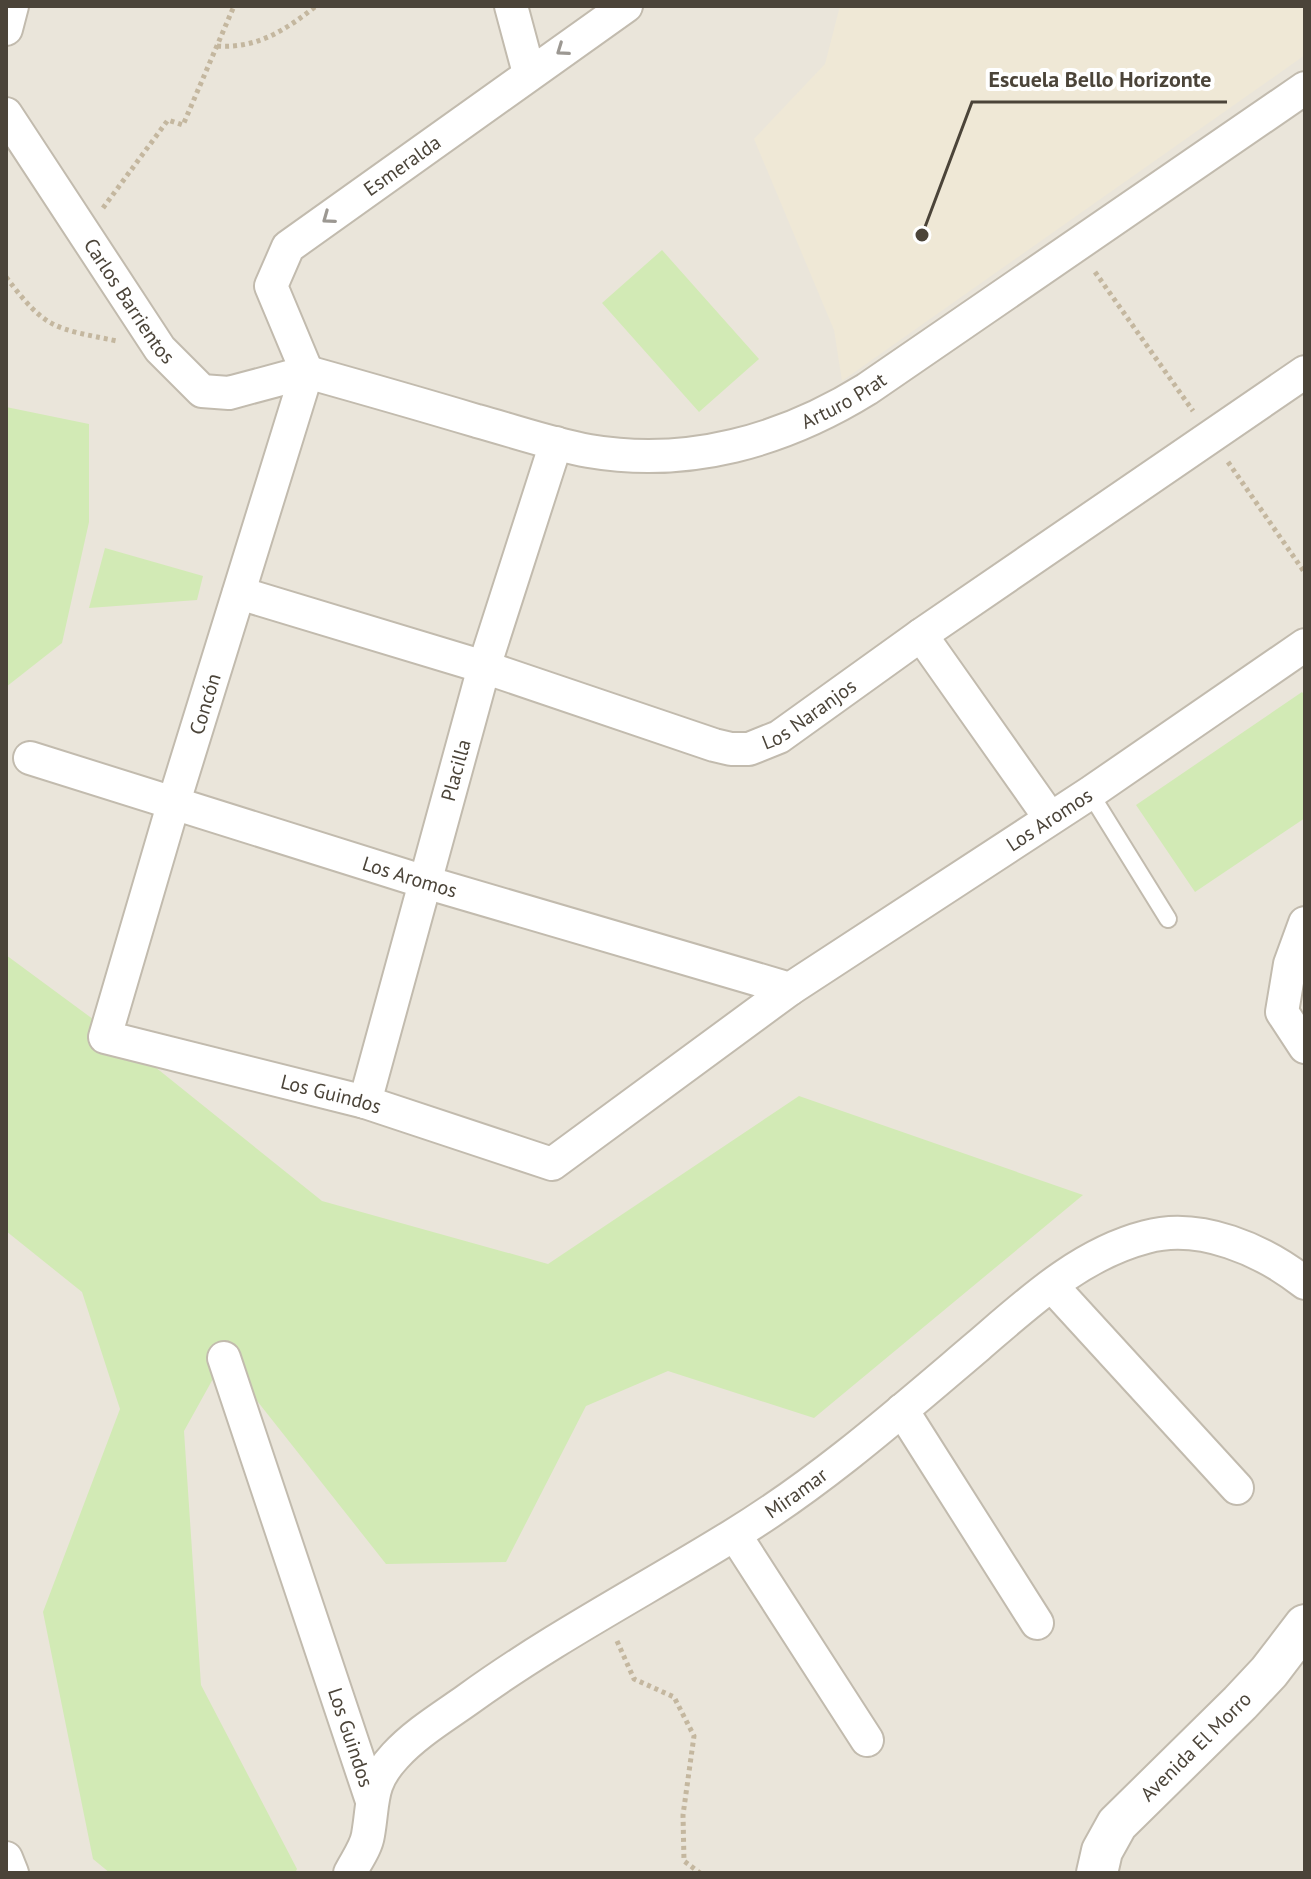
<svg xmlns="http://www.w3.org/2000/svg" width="1311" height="1879" font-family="'PT Sans',sans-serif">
<rect width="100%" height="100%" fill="#f6f3ec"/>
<!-- residential -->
<path fill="#eae5da" d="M6 6H1305V1873H6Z"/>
<!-- education -->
<path fill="#efe8d6" d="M840 6H1305V55L842 381 834 330 754 139 825 64Z"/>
<!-- green -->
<path fill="#d2eab5" d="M662 250 759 359 699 412 602 303Z
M6 407 89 424V522L62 643 6 687Z
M105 548 203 576 197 600 89 608Z
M1302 692 1305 696V818L1195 892 1136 805Z
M6 955 124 1042 322 1201 548 1264 799 1096 1083 1195 814 1418 668 1371 586 1406 506 1562 386 1564 224 1359 184 1431 201 1685 297 1869 295 1873H110L93 1859 43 1612 120 1409 82 1292 6 1231Z"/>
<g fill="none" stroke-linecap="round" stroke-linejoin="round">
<!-- service casing -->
<g stroke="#c2bbae" stroke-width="20">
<path id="service" d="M1090 793 1168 919"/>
</g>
<!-- minor casing -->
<g stroke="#c2bbae" stroke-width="36">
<g id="minor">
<path d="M511 6 529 73"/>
<path d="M6 29 12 6"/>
<path id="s1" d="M6 114 160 349 202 391 229 393 307 372"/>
<path id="s2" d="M307 372 173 805 105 1037 365 1102 552 1164 790 989"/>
<path id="s3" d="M307 372C364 388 420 404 477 421 514 431 551 444 589 451 688 468 783 441 867 389L1305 88"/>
<path id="s4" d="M307 372 271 286 288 247 626 6"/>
<path id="s5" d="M239 593 484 667 714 745 731 749H749L779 737 921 635 1305 372"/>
<path d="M921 635 1050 818"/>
<path id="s6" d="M30 758 425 882 790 989 1090 793 1305 645"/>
<path d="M1305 923 1290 964 1282 1012 1305 1047"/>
<path id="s7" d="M365 1102 484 667 556 443"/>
<path d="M1052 1286 1237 1488"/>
<path id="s8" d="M224 1358 371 1798"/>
<path d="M902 1410 1037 1623"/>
<path d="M735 1535 867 1740"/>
<path d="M6 1858 12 1873"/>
<path id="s9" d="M350 1873C356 1861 366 1848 368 1835 374 1801 369 1784 395 1756 415 1734 443 1717 467 1700 551 1639 643 1591 732 1536 821 1482 899 1413 978 1346 1028 1303 1080 1254 1146 1237 1200 1222 1263 1250 1305 1283"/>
</g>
</g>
<!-- tertiary casing -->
<g stroke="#c2bbae" stroke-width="44">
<g id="tertiary">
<path id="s10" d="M1097 1873 1102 1851 1117 1824 1240 1703 1269 1672 1305 1625"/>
</g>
</g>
<!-- path -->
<path stroke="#c4b79f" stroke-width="5" stroke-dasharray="4 4" stroke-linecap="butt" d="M217 46C256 49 286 30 316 6
M103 208 168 120 183 125 234 6
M1095 272 1193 411
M6 277C46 330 54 328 117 341
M1228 462 1305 573
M617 1641 634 1679 674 1697 694 1736 683 1815 684 1861 700 1873"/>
<!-- service -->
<use href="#service" stroke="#fff" stroke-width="16"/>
<!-- minor -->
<use href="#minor" stroke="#fff" stroke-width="32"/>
<!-- tertiary -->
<use href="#tertiary" stroke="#fff" stroke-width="40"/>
</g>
<!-- one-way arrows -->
<defs><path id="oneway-chevron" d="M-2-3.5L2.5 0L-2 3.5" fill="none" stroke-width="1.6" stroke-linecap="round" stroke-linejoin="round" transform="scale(2)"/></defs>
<g stroke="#9c9892">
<use href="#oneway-chevron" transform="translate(562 50) rotate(145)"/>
<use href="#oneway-chevron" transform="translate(328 218) rotate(144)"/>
</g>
<g text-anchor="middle" stroke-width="8" stroke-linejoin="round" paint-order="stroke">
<!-- street labels -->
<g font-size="20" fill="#4b4439" stroke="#fff">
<text dy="7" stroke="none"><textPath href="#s4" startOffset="276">Esmeralda</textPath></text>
<text dy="7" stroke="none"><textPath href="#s1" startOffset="224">Carlos Barrientos</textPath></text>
<text dy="7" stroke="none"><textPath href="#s3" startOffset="558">Arturo Prat</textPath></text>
<text transform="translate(205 704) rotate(-73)" y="7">Concón</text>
<text dy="7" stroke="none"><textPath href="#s5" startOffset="604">Los Naranjos</textPath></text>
<text dy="7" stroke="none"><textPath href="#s7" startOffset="344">Placilla</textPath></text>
<text dy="7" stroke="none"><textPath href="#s6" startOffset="1104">Los Aromos</textPath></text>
<text dy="7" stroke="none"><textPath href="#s6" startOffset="398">Los Aromos</textPath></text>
<text dy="7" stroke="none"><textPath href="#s2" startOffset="928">Los Guindos</textPath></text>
<text dy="7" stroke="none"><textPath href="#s9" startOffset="608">Miramar</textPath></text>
<text dy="7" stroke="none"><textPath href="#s8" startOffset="400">Los Guindos</textPath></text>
<text dy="7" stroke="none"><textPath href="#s10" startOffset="164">Avenida El Morro</textPath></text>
</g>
</g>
<!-- callouts -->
<path fill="none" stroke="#4b4439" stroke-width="3" d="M922 235L972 102H1227"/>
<circle fill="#4b4439" stroke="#fff" stroke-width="3" cx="922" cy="235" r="8"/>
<g font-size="22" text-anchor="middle" font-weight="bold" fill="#4b4439" stroke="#fff" stroke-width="8" stroke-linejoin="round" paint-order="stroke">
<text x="1100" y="87">Escuela Bello Horizonte</text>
</g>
<!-- border -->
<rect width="1311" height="1879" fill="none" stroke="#4b4439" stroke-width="16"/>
</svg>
